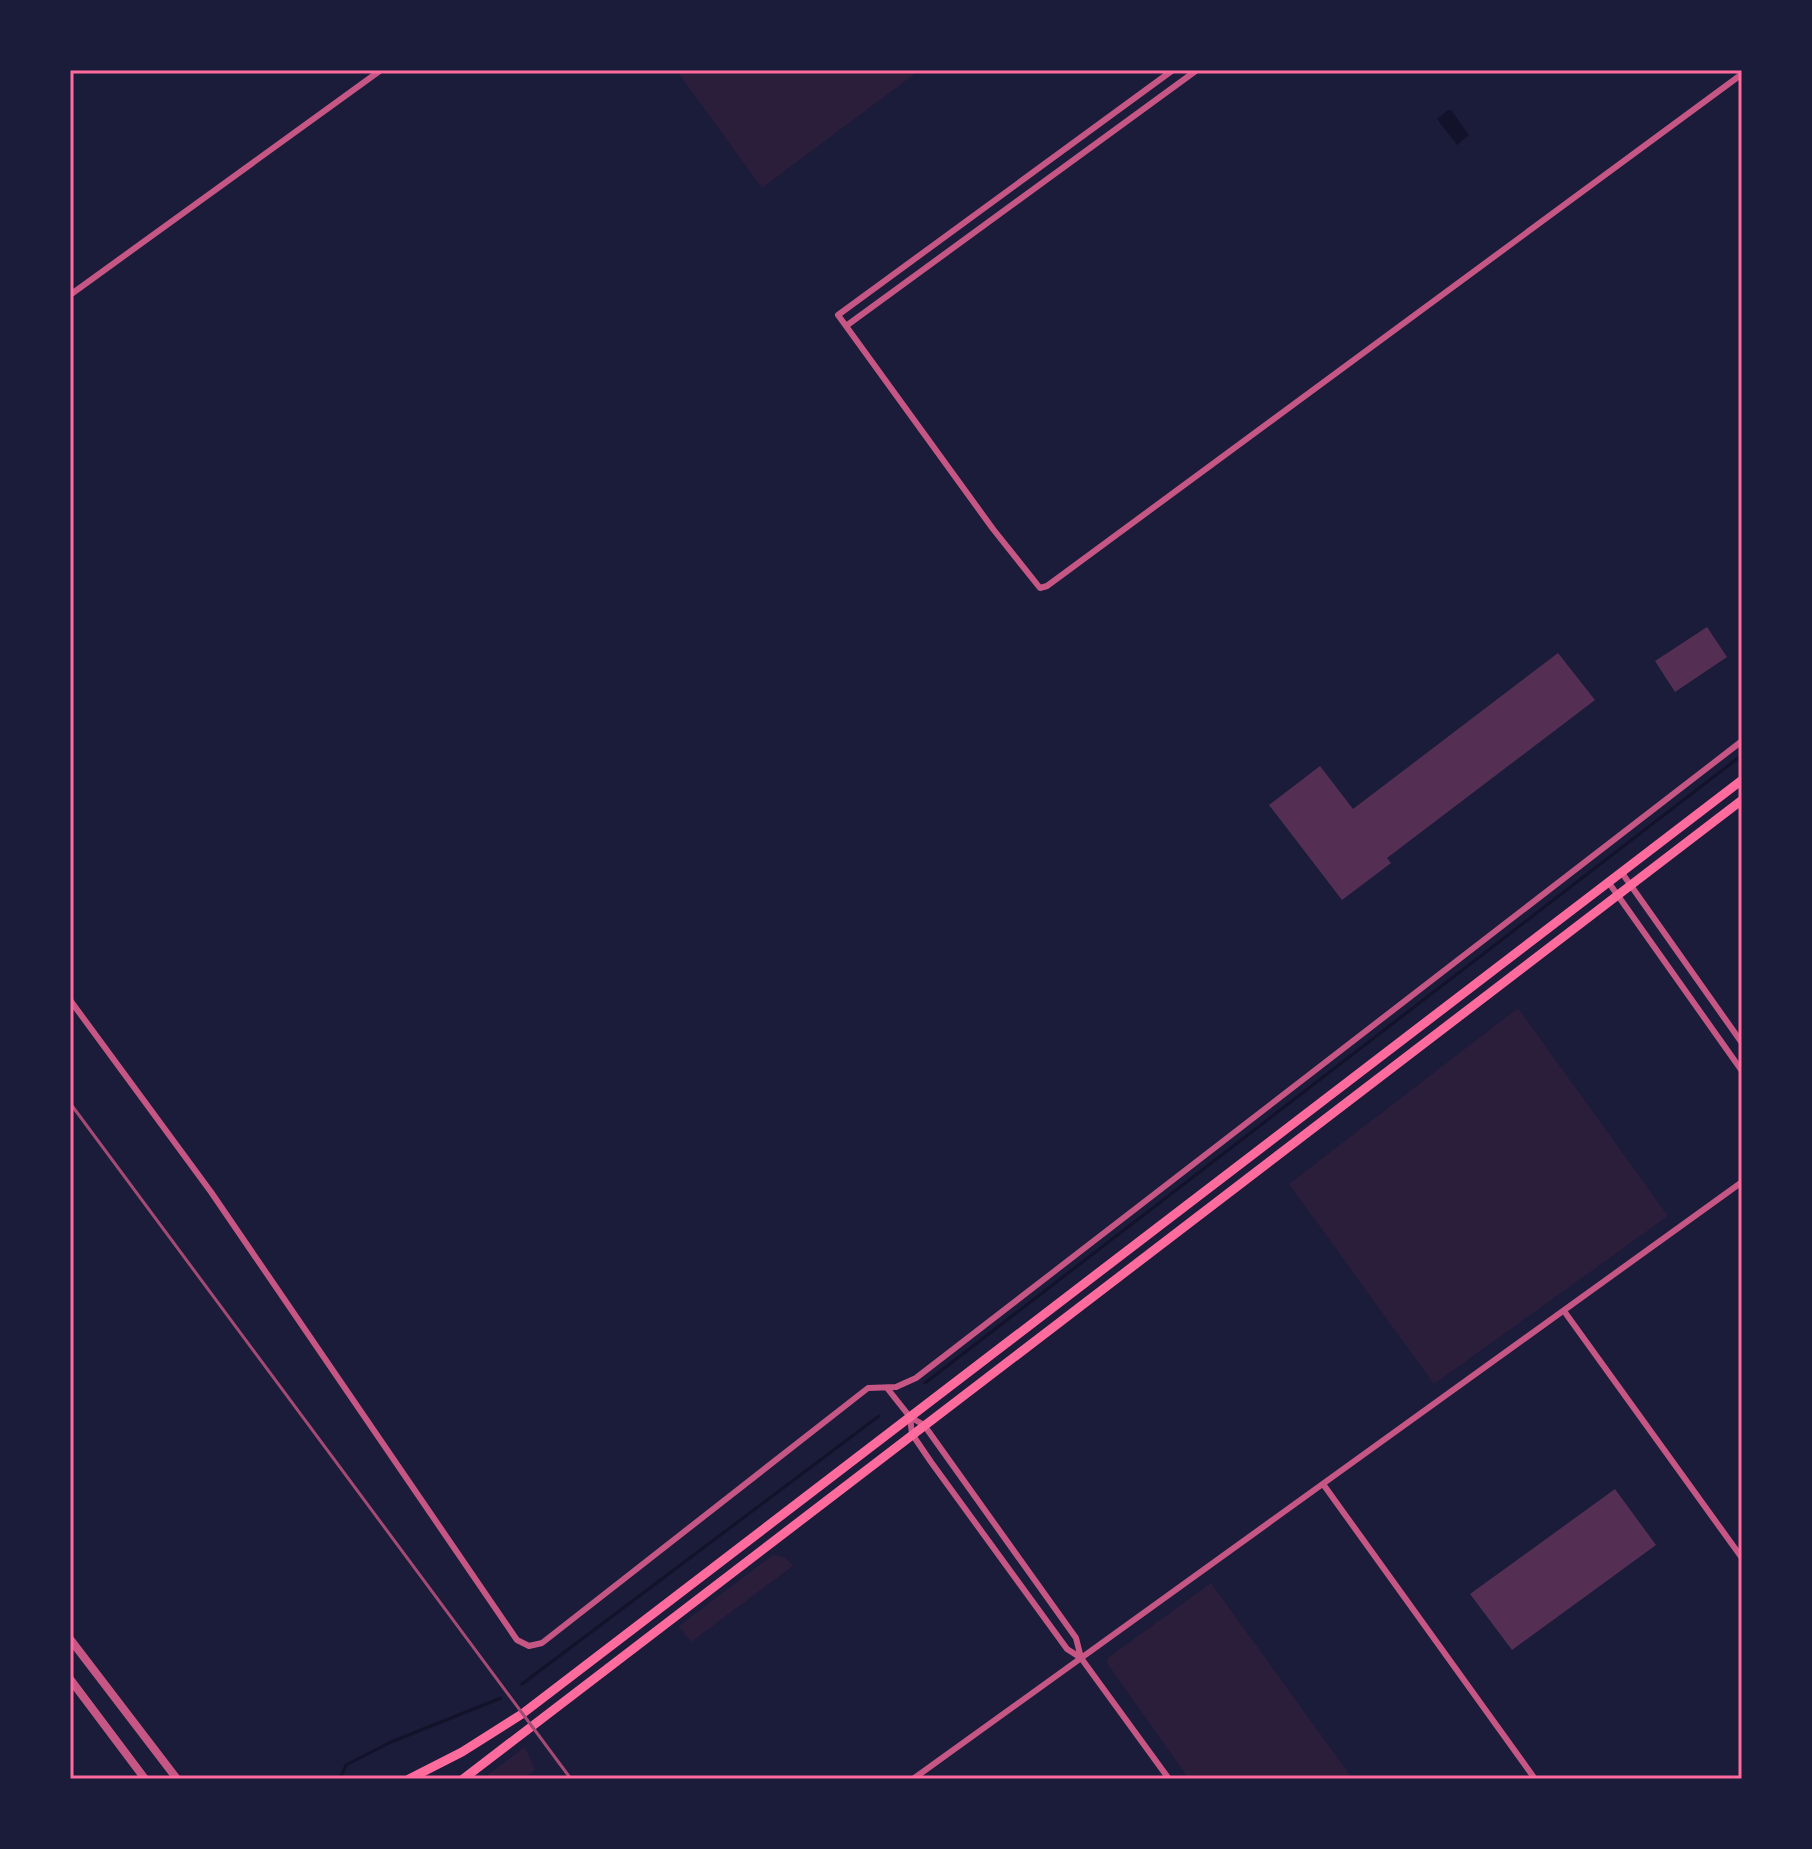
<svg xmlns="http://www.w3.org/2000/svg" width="1812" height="1849" font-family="Quicksand,sans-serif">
<rect width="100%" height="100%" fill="#1b1b3a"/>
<!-- green -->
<path fill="#2a1e3b" d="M676 70H920L762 188Z
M1518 1008 1668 1216 1434 1384 1289 1184Z
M773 1555 785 1557 793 1566 691 1642 679 1626Z
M1211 1583 1350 1775 1345 1779H1189L1107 1663 1108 1658Z
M525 1747 535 1770 523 1779H482Z"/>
<!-- water -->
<path fill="#12122b" d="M1448 110H1451L1469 135 1457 145 1437 119Z"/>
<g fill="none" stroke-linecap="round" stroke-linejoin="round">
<!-- stream -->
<path stroke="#12122b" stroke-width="3" d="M925 1383 1742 755
M522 1684 879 1416
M340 1779 346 1765 391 1742 501 1698"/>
</g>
<!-- building -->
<path fill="#542f53" d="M1707 627 1727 657 1675 692 1655 661Z
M1558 653 1595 700 1387 858 1391 863 1342 900 1269 805 1320 766 1353 809Z
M1615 1489 1656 1545 1512 1650 1470 1594Z"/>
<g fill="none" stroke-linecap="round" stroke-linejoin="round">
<!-- minor -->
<path stroke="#c65784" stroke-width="6" d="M1173 70 838 315 993 529 1040 588 1047 586 1742 74
M70 295 381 70
M846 326 1197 70
M1622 873 1742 1043
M1609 883 1742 1071
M70 1000 211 1192 517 1640 529 1646 542 1643 868 1388 896 1387 916 1378 1742 741
M1564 1311 1742 1558
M887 1388 910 1417 924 1425 1076 1638 1081 1658
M910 1417 912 1434 931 1462 1067 1649 1081 1658 1169 1779
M1323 1484 1535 1779
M913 1779 1742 1182"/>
<!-- tertiary -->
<path stroke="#c65784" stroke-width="8" d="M70 1639 177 1779
M70 1679 145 1779"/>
<!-- secondary -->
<path stroke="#ff6b9d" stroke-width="9" d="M409 1779 462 1752 522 1714 1742 780
M463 1779 1742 800"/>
<!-- rail -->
<path stroke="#a44b75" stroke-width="3" d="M70 1103 571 1779"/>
</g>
<!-- border -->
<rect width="1812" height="1849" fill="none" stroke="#1b1b3a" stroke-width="144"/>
<rect x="72" y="72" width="1668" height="1705" fill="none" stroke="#ff6b9d" stroke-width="3"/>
</svg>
